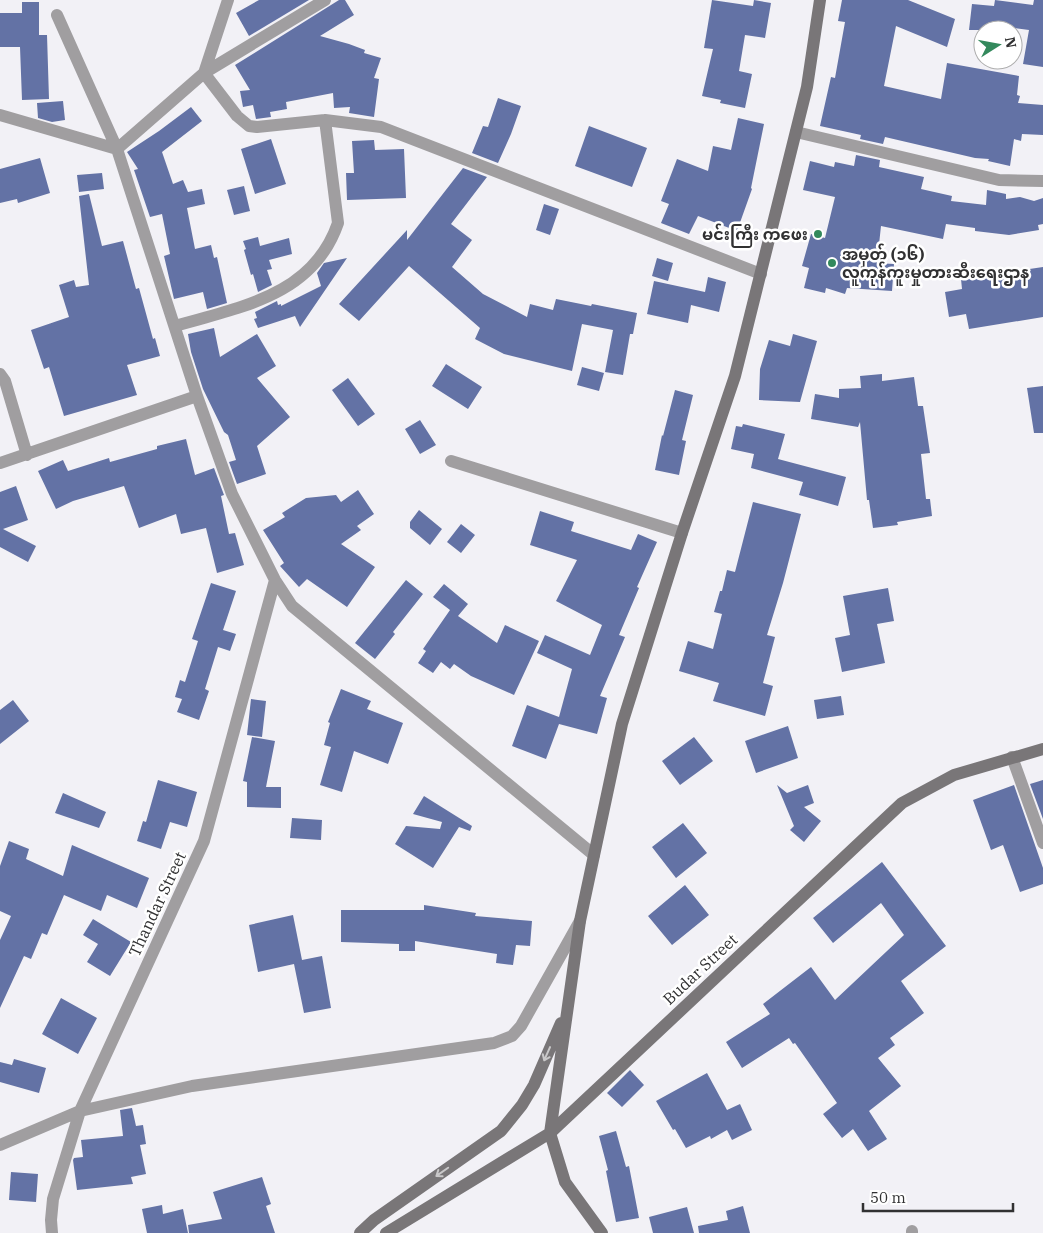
<svg xmlns="http://www.w3.org/2000/svg" width="1043" height="1233" font-family="'IBM Plex Serif','Noto Sans Myanmar',serif">
<rect width="100%" height="100%" fill="#f2f1f6"/>
<!-- building -->
<path fill="#6372a5" d="M259 0H309L249 36 236 13Z
M339 0H345L354 15 320 36 349 44 365 50 364 53 381 58 374 78 379 79 374 117 349 113 350 107 334 108 333 93 286 102 287 109 270 112 271 117 256 119 253 105 243 107 240 91 250 90 235 65Z
M712 0 753 6 754 0 771 3 765 38 745 35 739 71 752 74 745 108 720 103 721 100 702 96 713 49 704 48Z
M842 0H908L955 19 947 47 896 26 884 86 941 99 947 63 1019 76 1017 95 1020 96 1018 103 1043 105V135L1022 134 1021 141 1014 139 1010 166 988 161 989 159 975 158 885 137 883 144 860 139 861 135 820 126 831 77 835 78 845 22 838 21Z
M995 0 1033 5 1034 0H1043V67L1023 64 1029 30 990 25 989 30H969L972 4 994 6Z
M22 2H39V35H47L49 99 22 100 20 47H0V13H22Z
M498 98 521 106 511 134 498 163 472 153 483 126 488 127Z
M63 101 65 120 52 122 38 118 37 103Z
M191 107 202 121 162 152 173 184 183 180 188 192 202 189 205 204 187 208 195 249 211 245 214 258 217 257 227 303 207 309 203 292 174 299 164 256 170 254 162 214 150 217 134 170 138 169 127 152 159 131Z
M738 118 764 124 751 188 752 189 737 231 698 216 689 234 661 223 669 204 661 201 677 159 708 171 713 146 731 150Z
M589 126 647 148 632 187 575 166Z
M271 139 286 184 255 194 241 149Z
M374 140 375 150 404 149 406 198 347 200 346 173H354L352 141Z
M856 155 880 160 879 167 924 177 921 189 952 196 951 201 986 205 987 190 1006 194V199L1020 197 1034 201 1043 198V224L1038 225 1039 230 1009 235 975 231V228L946 224 943 239 881 226 877 263 894 264 892 291 847 288 845 294 826 288 825 293 804 288 809 268 802 266 811 234 825 238 835 197 803 190 810 161 834 167 835 162 854 166Z
M40 158 50 193 18 203 17 199 0 203V169Z
M463 168 487 177 451 224 472 240 452 267 483 294 527 317 530 304 553 310 556 299 591 306 592 304 637 313 633 334H630L623 375 605 372 613 330 582 324 572 371 504 354 475 339 480 328 409 266 359 321 339 304 407 230V240Z
M102 173 104 189 79 192 77 175Z
M244 186 250 211 234 215 227 190Z
M89 194 102 246 123 241 136 289 139 288 153 339 155 338 160 356 127 365 137 395 64 416 49 367 44 369 31 330 69 317 59 285 74 280 76 287 89 285 79 196Z
M544 204 559 209 550 235 536 230Z
M258 237 260 246 289 238 292 254 269 260 272 269 267 270 272 285 258 292 253 274 251 275 244 250 246 249 243 241Z
M347 258 300 327 295 316 258 328 254 319 257 318 255 312 277 301 278 305 281 304V306L321 286 317 273 324 263Z
M657 258 673 263 668 281 652 276Z
M1043 267V317L969 329 966 314 949 317 945 292 962 289 961 279Z
M708 277 726 282 719 312 691 305 688 323 647 314 654 281 705 292Z
M214 328 220 357 257 334 276 366 257 378 290 417 257 446 266 474 237 484 229 462 236 460 228 435 224 432 203 389 191 352 188 334Z
M793 334 817 341 800 402 759 400 760 369 769 340 790 346Z
M446 364 482 387 468 409 432 386Z
M582 367 604 373 599 391 577 385Z
M882 374V381L914 377 918 406H923L930 453 921 454 926 499H930L932 516 897 522 898 525 873 528 869 500H867L860 422 858 427 811 419 815 394 839 398V389L861 388 860 376Z
M348 378 375 414 358 426 332 390Z
M1043 386V433H1034L1027 388Z
M675 390 693 395 682 440 686 441 679 475 655 470 662 435 663 436Z
M420 420 436 445 420 454 405 429Z
M743 424 785 434 778 459 846 477 838 506 799 495 803 482 751 468 754 454 731 449 736 426 742 427Z
M186 439 195 475 214 468 224 495 221 496 229 534 235 533 244 565 217 573 206 528 181 534 176 514 139 528 124 486 73 501 56 509 38 471 63 460 68 471 109 458 110 462 157 449V446Z
M16 486 28 520 3 529 36 546 28 562 0 547V492Z
M358 490 374 514 357 526 361 530 341 544 375 567 347 607 307 579 299 587 280 566 284 563 263 530 285 517 282 513 306 498 336 495 341 502Z
M753 502 801 514 783 583 767 635 775 637 763 683 773 686 765 716 713 701 719 683 679 671 688 641 713 649 722 614 714 612 720 591H722L727 570 735 572Z
M419 510 442 529 430 545 410 528V522Z
M540 511 574 522 571 531 631 550 638 534 657 542 637 587 639 588 619 635 625 637 600 696 607 698 597 734 559 724 546 759 512 746 527 705 559 717 572 669 537 653 545 635 590 655 602 625 556 601 577 560 530 545Z
M461 524 475 535 461 553 447 542Z
M406 580 423 594 393 632 395 634 375 659 355 643Z
M211 583 236 591 223 630 236 634 230 651 218 647 205 689 209 691 199 720 177 712 182 699 175 697 180 680 185 682 198 641 192 639Z
M444 584 468 604 458 616 497 643 505 625 539 641 514 695 471 676 454 664 450 669 441 662 433 673 418 663 426 651 423 649 450 610 433 597Z
M888 588 894 621 877 624 885 663 842 672 835 638 850 635 843 596Z
M341 689 371 701 367 709 403 723 388 764 354 751 342 792 320 785 331 747 324 745 330 723 328 722Z
M841 696 844 715 817 719 814 700Z
M251 699 266 701 262 737 247 735Z
M13 700 29 721 0 744V710Z
M788 726 798 758 756 773 745 741Z
M252 737 275 741 266 787H281V808L247 807V782L243 781Z
M694 737 713 761 680 785 662 761Z
M158 780 197 792 187 827 170 822 161 849 137 841 143 821 146 822Z
M1043 780V819L1030 784Z
M777 785 787 793 808 785 814 803 804 807 821 821 804 842 790 830 794 826Z
M1014 785 1043 868V884L1020 892 1003 845 991 850 973 800Z
M63 793 106 812 99 828 55 813Z
M424 796 472 826 470 831 459 827 433 868 395 844 406 826 440 829 442 822 413 814Z
M292 818 322 820 321 840 290 838Z
M683 823 707 853 676 878 652 847Z
M9 841 29 849 26 859 63 876 72 845 149 878 137 908 107 895 101 911 64 895 47 935 42 933 31 959 24 956 0 1008V940L11 916 0 911V866Z
M882 862 946 946 901 981 924 1013 890 1038 895 1045 878 1058 901 1086 869 1111 887 1139 868 1151 853 1129 842 1138 823 1114 837 1103 795 1043 793 1044 789 1038 742 1068 726 1042 770 1014 763 1004 811 967 835 1000 904 935 881 903 833 943 813 918Z
M685 885 709 915 672 945 648 916Z
M424 905 476 913 475 916 532 921 530 946 516 945 513 965 496 963 497 954 415 941V951H399V944L341 942V910H424Z
M293 915 302 960 322 956 331 1008 304 1013 294 964 258 972 249 925Z
M93 919 131 942 110 976 87 962 98 944 83 935Z
M61 998 97 1018 78 1054 42 1034Z
M14 1059 46 1068 39 1093 0 1082V1062L12 1065Z
M630 1070 644 1085 622 1107 607 1093Z
M707 1073 727 1110 740 1104 752 1130 732 1140 727 1130 711 1139 710 1136 686 1148 675 1129 673 1130 656 1101Z
M132 1108 136 1126 143 1125 146 1144 140 1145 146 1174 131 1177 133 1184 77 1190 73 1160 74 1158 83 1157 81 1140 123 1136 120 1110Z
M616 1131 626 1167 629 1166 639 1218 616 1222 606 1171 608 1170 599 1136Z
M11 1172 38 1174 36 1202 9 1200Z
M262 1177 271 1204 266 1206 275 1233H189L188 1225 222 1219 213 1192Z
M162 1205 163 1214 183 1209 188 1233H147L142 1209Z
M743 1206 750 1233H699L698 1226 728 1220 726 1211Z
M687 1207 694 1233H653L649 1217Z"/>
<g fill="none" stroke-linecap="round" stroke-linejoin="round">
<!-- street -->
<path stroke="#a09ea0" stroke-width="12" d="M325 0 204 73 237 116 249 126 257 127 325 120 381 127 761 274
M57 15 117 149 197 396 232 494 275 580 292 606 594 855
M0 115 117 149 204 73 228 0
M796 132 999 180 1043 181
M175 326C240 307 313 296 338 223L325 120
M0 374 5 381 27 455
M451 461 682 533
M0 463 197 396
M1012 757 1043 843
M0 1145 80 1111 192 1086 494 1043 512 1036 521 1026 580 921
M912 1231V1233
M52 1233 51 1220 53 1199 80 1111 204 841 275 580"/>
<!-- secondary -->
<path stroke="#797678" stroke-width="12" d="M360 1233 374 1220 501 1131 522 1105 534 1085 561 1023
M386 1233 550 1133 902 803 954 775 1043 749
M602 1233 565 1182 550 1133 580 921 622 724 682 533 735 376 807 87 820 0"/>
</g>
<!-- one-way arrows -->
<defs><path id="oneway-shaft" d="M-6 0H5M1.5-3L5.5 0L1.5 3" fill="none" stroke-width="1.6" stroke-linecap="round" stroke-linejoin="round" transform="scale(1.25)"/></defs>
<g stroke="#c9c8c9">
<use href="#oneway-shaft" transform="translate(547 1054) rotate(114)"/>
<use href="#oneway-shaft" transform="translate(442 1172) rotate(145)"/>
</g>
<!-- markers -->
<g fill="#33895c" stroke="#fff" stroke-width="2">
<circle cx="818" cy="234" r="5"/>
<circle cx="832" cy="263" r="5"/>
</g>
<g text-anchor="middle" stroke-width="5" stroke-linejoin="round" paint-order="stroke">
<!-- poi labels -->
<g font-size="16" font-weight="bold" fill="#313132" stroke="#fff" text-anchor="end">
<text x="808" y="240">မင်းကြီး ကဖေး</text>
<text x="842" y="260" text-anchor="start">အမှတ် (၁၆)<tspan x="842" dy="18">လူကုန်ကူးမှုတားဆီးရေးဌာန</tspan></text>
</g>
<!-- street labels -->
<g font-size="16" fill="#313132" stroke="#fff">
<text transform="translate(157 904) rotate(-65)" y="6">Thandar Street</text>
<text transform="translate(700 969) rotate(-43)" y="6">Budar Street</text>
</g>
</g>
<!-- north arrow -->
<g transform="translate(998 45) rotate(79)"><circle r="24" fill="#ffffff" stroke="#adadad"/>
<path d="M0-4L9 19L0 12L-9 19Z" fill="#33895c"/>
<text y="-8" font-size="14" font-weight="bold" text-anchor="middle" fill="#313132">N</text>
</g>
<!-- scale -->
<path d="M863 1203v8h150v-8" fill="none" stroke="#313132" stroke-width="2.5"/>
<text x="870" y="1203" font-size="15" fill="#313132" stroke="#ffffff" stroke-width="4" paint-order="stroke">50 m</text>
</svg>
